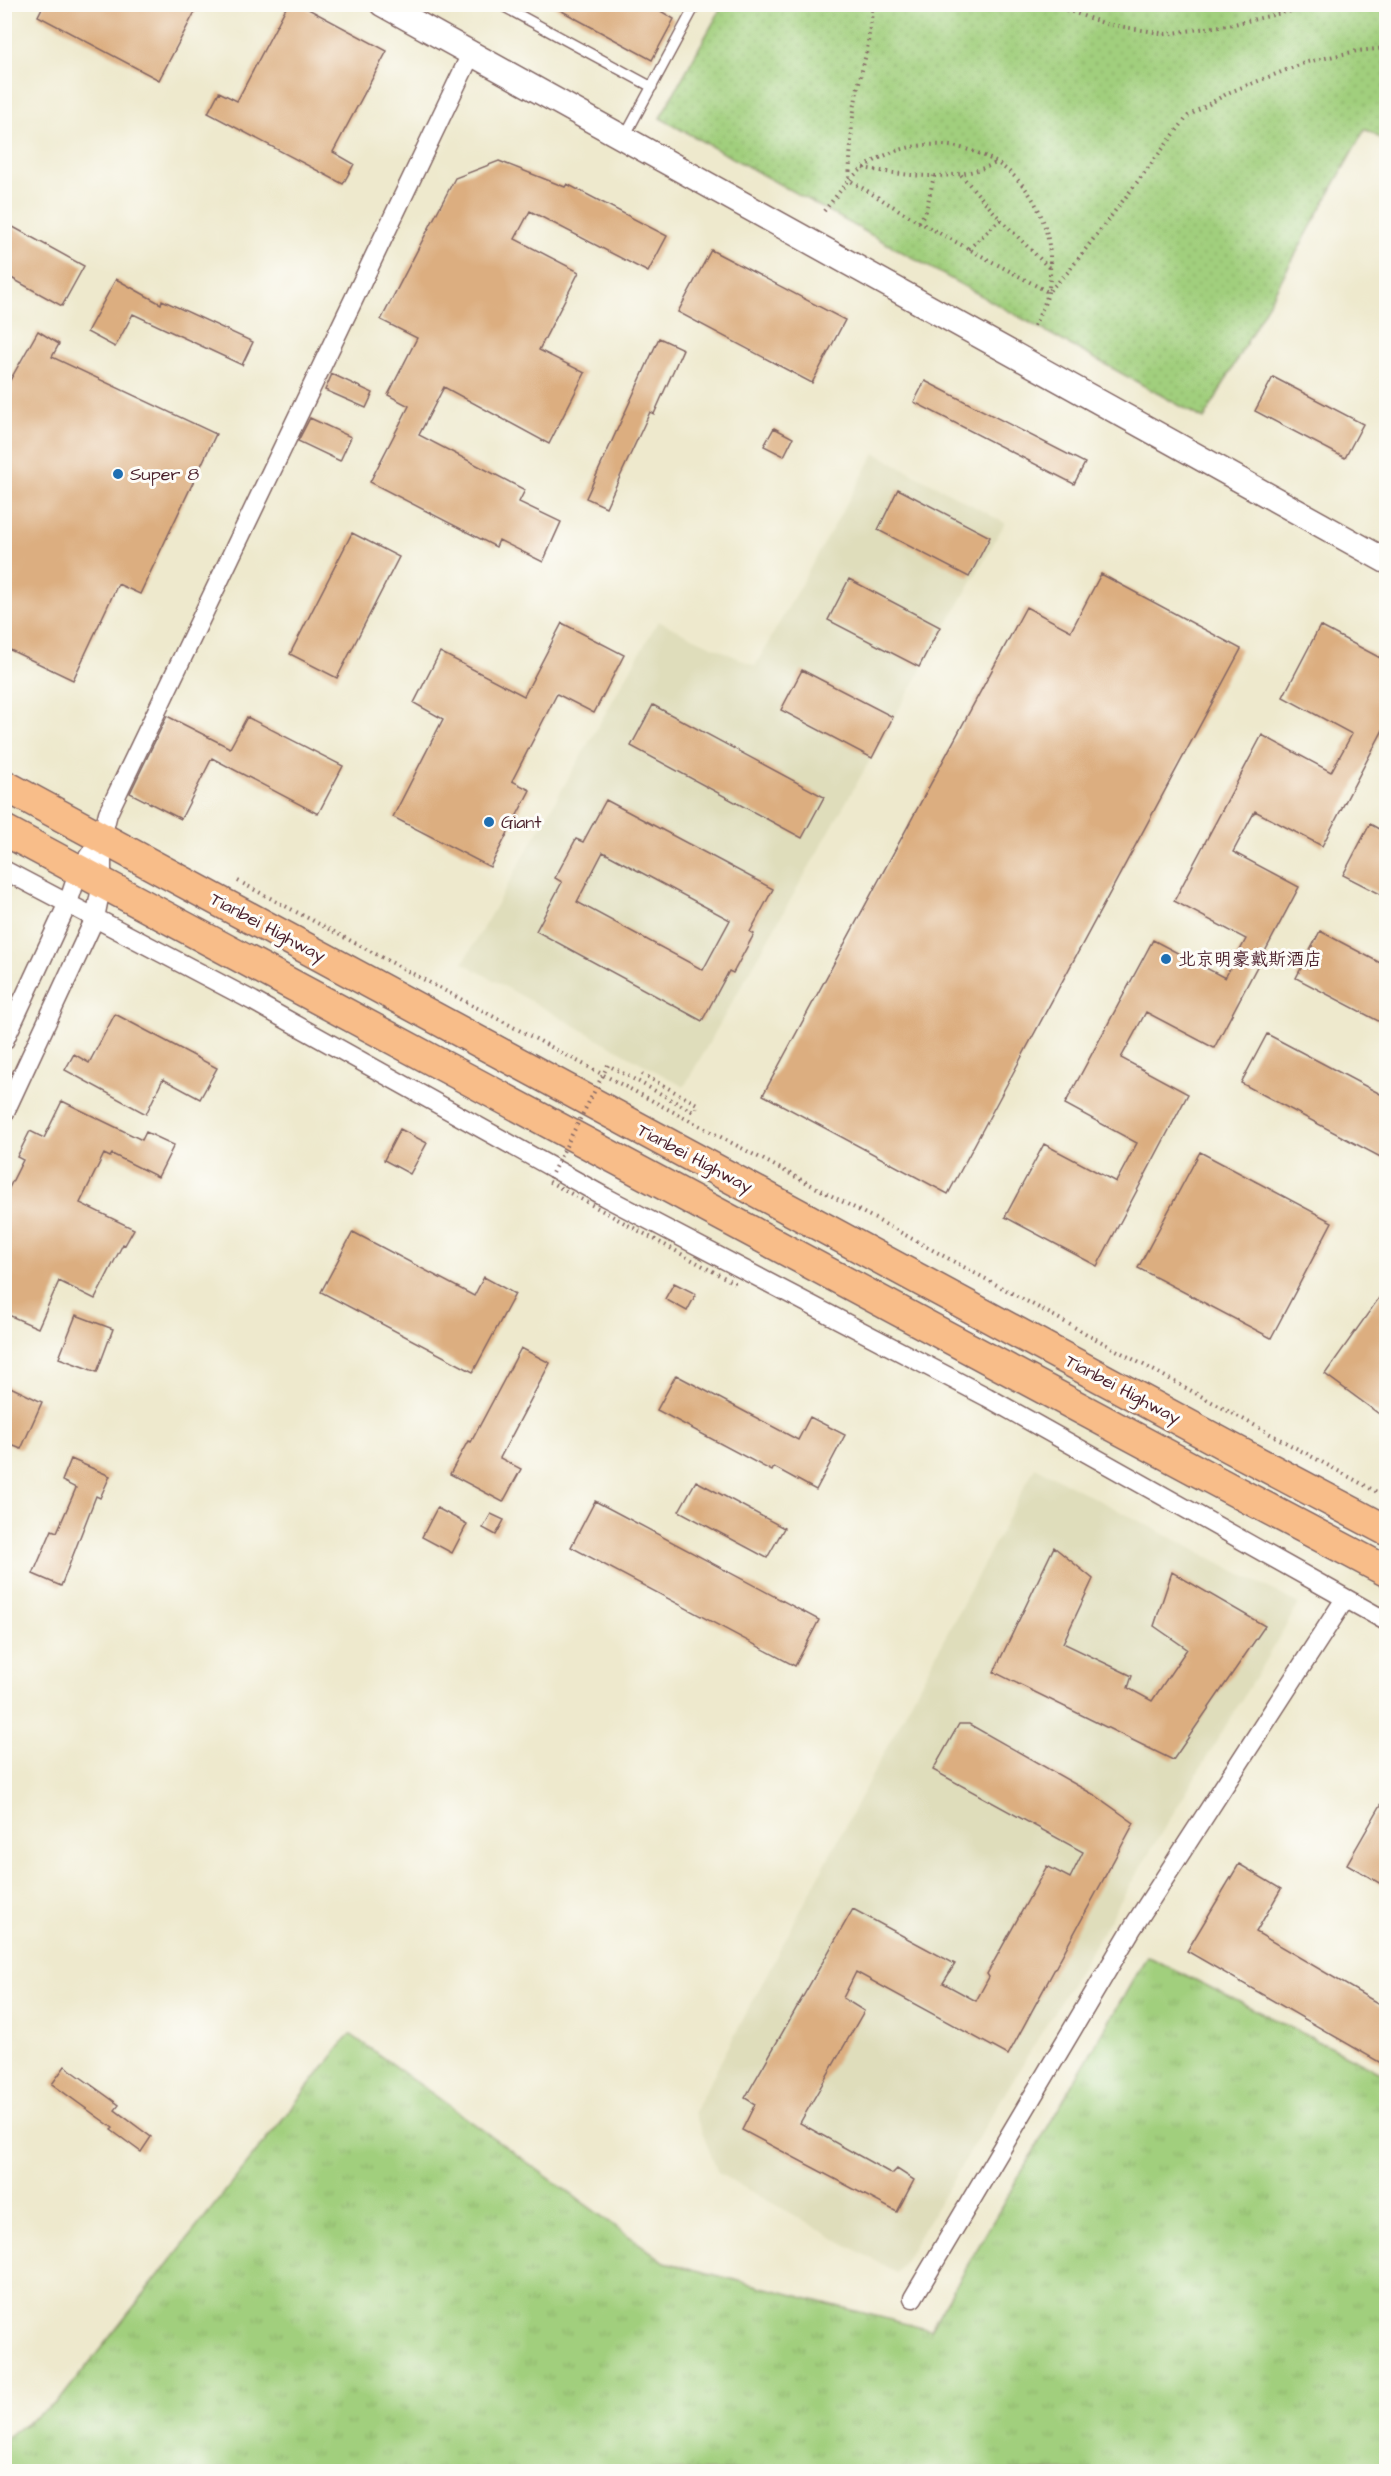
<svg xmlns="http://www.w3.org/2000/svg" width="1391" height="2476" font-family="'Architects Daughter','LXGW WenKai TC',sans-serif">
<defs>
<pattern id="grass-tufts" width="24" height="20" patternUnits="userSpaceOnUse" patternTransform="scale(1.5)"><rect width="24" height="20" fill="#a1cf7d"/><path d="M3 7l-1-3M5 7V3M7 7l1-3M15 17l-1-3M17 17v-4M19 17l1-3" fill="none" stroke="#8cb16c"/></pattern>
<pattern id="park-dots" width="8" height="8" patternUnits="userSpaceOnUse" patternTransform="scale(1.5)"><rect width="8" height="8" fill="#a1cf7d"/><path d="M2 2h.1M6 6h.1" fill="none" stroke="#8cb16c" stroke-width="1.8" stroke-linecap="round"/></pattern>
</defs>
<rect width="100%" height="100%" fill="#fdfcf7"/>
<filter id="ink" filterUnits="userSpaceOnUse"><feTurbulence type="fractalNoise" baseFrequency=".0167" numOctaves="2"/><feDisplacementMap in="SourceGraphic" scale="12" xChannelSelector="R" yChannelSelector="G"/><feConvolveMatrix kernelMatrix="1 2 1 2 8 2 1 2 1" color-interpolation-filters="sRGB"/></filter>
<filter id="wash" filterUnits="userSpaceOnUse"><feTurbulence type="fractalNoise" baseFrequency=".008" numOctaves="4" result="noise"/><feDisplacementMap in="SourceGraphic" scale="24" xChannelSelector="R" yChannelSelector="G"/><feGaussianBlur stdDeviation="1.35" result="paint"/><feColorMatrix in="noise" values="0 0 0 0 0 0 0 0 0 0 0 0 0 0 0 0 0 1.4 0 .05"/><feComposite in="paint" operator="in"/></filter>
<g filter="url(#wash)">
<rect width="100%" height="100%" fill="#eee9cd"/>
<!-- built -->
<path fill="#dfddbb" d="M875 453 1005 523 684 1087 463 963 658 621 755 666Z
M1035 1467 1299 1604 897 2273 718 2173 694 2112Z"/>
<!-- grass -->
<path fill="url(#grass-tufts)" stroke="#767754" stroke-width="1.5" d="M1147 1956 1386 2075V2471H5V2438L59 2401 350 2034 665 2262 930 2330Z"/>
<!-- park -->
<path fill="url(#park-dots)" stroke="#767754" stroke-width="1.5" d="M723 5H1386V142L1365 129 1204 419 660 118Z"/>
<g id="blocks">
<!-- building -->
<path fill="#dcae80" fill-rule="evenodd" d="M44 4H199L159 80 38 16Z
M288 4H299L387 51 333 152 354 164 343 184 208 113 219 92 237 101Z
M549 4H649L674 19 652 60Z
M499 161 565 187 567 184 667 236 648 272 530 211 515 239 579 272 539 350 585 373 549 444 444 387 419 435 525 490 519 502 561 522 543 562 499 540 496 547 370 482 409 406 388 395 417 338 381 320 455 178Z
M4 222 84 266 62 306 4 274Z
M711 250 845 320 812 383 678 312Z
M116 279 161 304 162 300 253 342 242 365 133 314 115 347 87 332Z
M38 331 59 344 52 357 216 434 140 594 118 584 73 680 4 647V391Z
M659 338 683 349 654 414 650 412 606 507 586 498Z
M332 374 373 393 366 408 325 390Z
M1273 377 1363 424 1345 458 1255 411Z
M925 381 1085 463 1074 484 914 402Z
M310 418 351 437 340 461 298 441Z
M774 428 793 438 784 456 764 446Z
M898 489 990 537 969 577 878 530Z
M352 533 399 557 337 678 290 654Z
M1101 574 1241 649 948 1194 763 1095 1026 607 1071 631Z
M849 579 940 627 919 667 828 620Z
M562 623 624 655 594 713 557 694 512 781 530 790 490 867 393 817 443 719 414 703 440 652 524 696Z
M1320 626 1386 661V724L1322 846 1255 811 1233 852 1299 887 1214 1048 1146 1012 1121 1058 1188 1094 1097 1266 1005 1217 1044 1144 1116 1182 1137 1143 1065 1104 1153 940 1225 978 1246 939 1174 901 1262 735 1331 772 1352 734 1283 697Z
M802 670 893 717 872 758 781 710Z
M653 705 824 797 802 838 631 746Z
M167 716 230 748 247 717 343 766 318 814 212 758 181 819 130 793Z
M606 800 773 889 750 932 754 934 733 973 729 971 702 1021 536 931 562 882 555 878 576 839 583 842ZM603 852 730 920 703 970 577 902Z
M1370 824 1386 833V897L1343 875Z
M1320 931 1386 966V1025L1296 978Z
M115 1014 217 1068 200 1099 163 1079 146 1114 65 1070 74 1054 89 1063Z
M1267 1034 1386 1097V1160L1241 1083Z
M62 1101 142 1140 146 1132 174 1145 158 1177 112 1154 110 1157 104 1154 80 1203 134 1229 125 1245 123 1244 95 1299 59 1281 38 1328 4 1313V1198L23 1160 17 1157 30 1131 44 1138Z
M400 1129 427 1143 410 1174 384 1160Z
M1200 1152 1332 1222 1271 1338 1138 1268Z
M353 1232 474 1296 484 1277 515 1294 473 1372 321 1292Z
M674 1283 696 1294 687 1311 665 1299Z
M1386 1288V1419L1325 1374Z
M76 1315 113 1329 97 1372 59 1358Z
M521 1348 550 1363 500 1458 521 1469 503 1502 450 1474 468 1441 471 1442Z
M676 1375 798 1440 810 1417 845 1435 816 1490 774 1467 772 1471 657 1410Z
M4 1384 42 1402 21 1449 4 1442Z
M71 1459 110 1476 100 1498 96 1496 61 1586 33 1574 52 1530 57 1532 76 1488 62 1481Z
M696 1481 784 1528 767 1558 679 1511Z
M595 1501 819 1620 795 1666 571 1547Z
M437 1508 467 1524 452 1553 422 1537Z
M491 1514 504 1520 496 1535 483 1528Z
M1054 1547 1093 1579 1063 1643 1132 1676 1128 1688 1152 1701 1187 1649 1154 1626 1172 1572 1265 1626 1173 1760 994 1672Z
M959 1724H969L1096 1796 1134 1823 1008 2055 856 1972 843 1998 864 2011 800 2123 892 2174 897 2169 914 2180 897 2212 742 2130 755 2104 745 2098 853 1909 955 1964 943 1983 976 2001 989 1977 987 1974 1047 1866 1070 1878 1083 1852 933 1770Z
M1386 1796V1887L1347 1864Z
M1239 1864 1281 1889 1256 1932 1386 2008V2066L1187 1951Z
M65 2066 119 2105 115 2110 151 2137 141 2152 111 2130 113 2128 52 2084Z"/>
</g>
</g>
<g filter="url(#ink)">
<use href="#blocks" fill-opacity="0" stroke="#836664" stroke-width="1.5"/>
<g fill="none" stroke-linecap="round" stroke-linejoin="round">
<!-- service casing -->
<g stroke="#836664" stroke-width="12">
<path id="service" d="M499 4 652 87
M624 138 696 4"/>
</g>
<!-- minor casing -->
<g stroke="#836664" stroke-width="21">
<path id="minor" d="M4 870 253 1001 605 1197 987 1397 1386 1621
M4 1041 68 903 79 870 102 837
M4 1114 95 918 102 883V837L108 813 471 54
M913 2298 1133 1927 1345 1599"/>
</g>
<!-- tertiary casing -->
<g stroke="#836664" stroke-width="27">
<path id="tertiary" d="M382 4 1386 561"/>
</g>
<!-- primary casing -->
<g stroke="#836664" stroke-width="33">
<path id="primary" d="M4 785 1231 1448 1386 1530
M4 830 1212 1479 1386 1571"/>
</g>
<!-- path -->
<path stroke="#836664" stroke-width="4" stroke-dasharray="1.5 4.5" stroke-linecap="butt" d="M1049 4 1106 24 1166 34 1234 24 1308 7 1367 4
M863 168C908 176 953 183 996 163
M961 175 1000 219 1051 270
M824 211 849 180 852 123 857 91 867 50 873 4
M919 222 926 211 934 176
M969 249 1000 219
M1034 326C1039 315 1046 303 1048 292 1051 280 1050 267 1050 255 1043 151 923 109 849 180L919 222 1048 292 1068 272 1188 116 1230 92 1307 62 1357 51 1386 48
M4 756 14 762
M238 881 896 1230 1386 1497"/>
<!-- service -->
<use href="#service" stroke="#fff" stroke-width="9"/>
<!-- minor -->
<use href="#minor" stroke="#fff" stroke-width="18"/>
<!-- tertiary -->
<use href="#tertiary" stroke="#fff" stroke-width="24"/>
<!-- primary -->
<use href="#primary" stroke="#f8bd89" stroke-width="30"/>
<!-- path-bridge -->
<path stroke="#836664" stroke-width="4" stroke-dasharray="1.5 4.5" stroke-linecap="butt" d="M642 1074 697 1104 696 1109 692 1111 608 1065 548 1181 736 1284"/>
</g>
</g>
<!-- markers -->
<g fill="#1f6fb2" stroke="#fdfcf7" stroke-width="2">
<circle cx="118" cy="474" r="6"/>
<circle cx="489" cy="822" r="6"/>
<circle cx="1166" cy="959" r="6"/>
</g>
<g text-anchor="middle" stroke-width="6" stroke-linejoin="round" paint-order="stroke">
<!-- poi labels -->
<g font-size="18" fill="#4a1f2b" stroke="#fdfcf7" text-anchor="start">
<text x="130" y="480">Super 8</text>
<text x="501" y="828">Giant</text>
<text x="1178" y="965">北京明豪戴斯酒店</text>
</g>
<!-- street labels -->
<g font-size="18" fill="#4a1f2b" stroke="#fdfcf7">
<text transform="translate(268 927) rotate(28)" y="6">Tianbei Highway</text>
<text transform="translate(695 1158) rotate(28)" y="6">Tianbei Highway</text>
<text transform="translate(1123 1389) rotate(28)" y="6">Tianbei Highway</text>
</g>
</g>
<!-- margin -->
<rect width="1391" height="2476" fill="none" stroke="#fdfcf7" stroke-width="24"/>
</svg>
